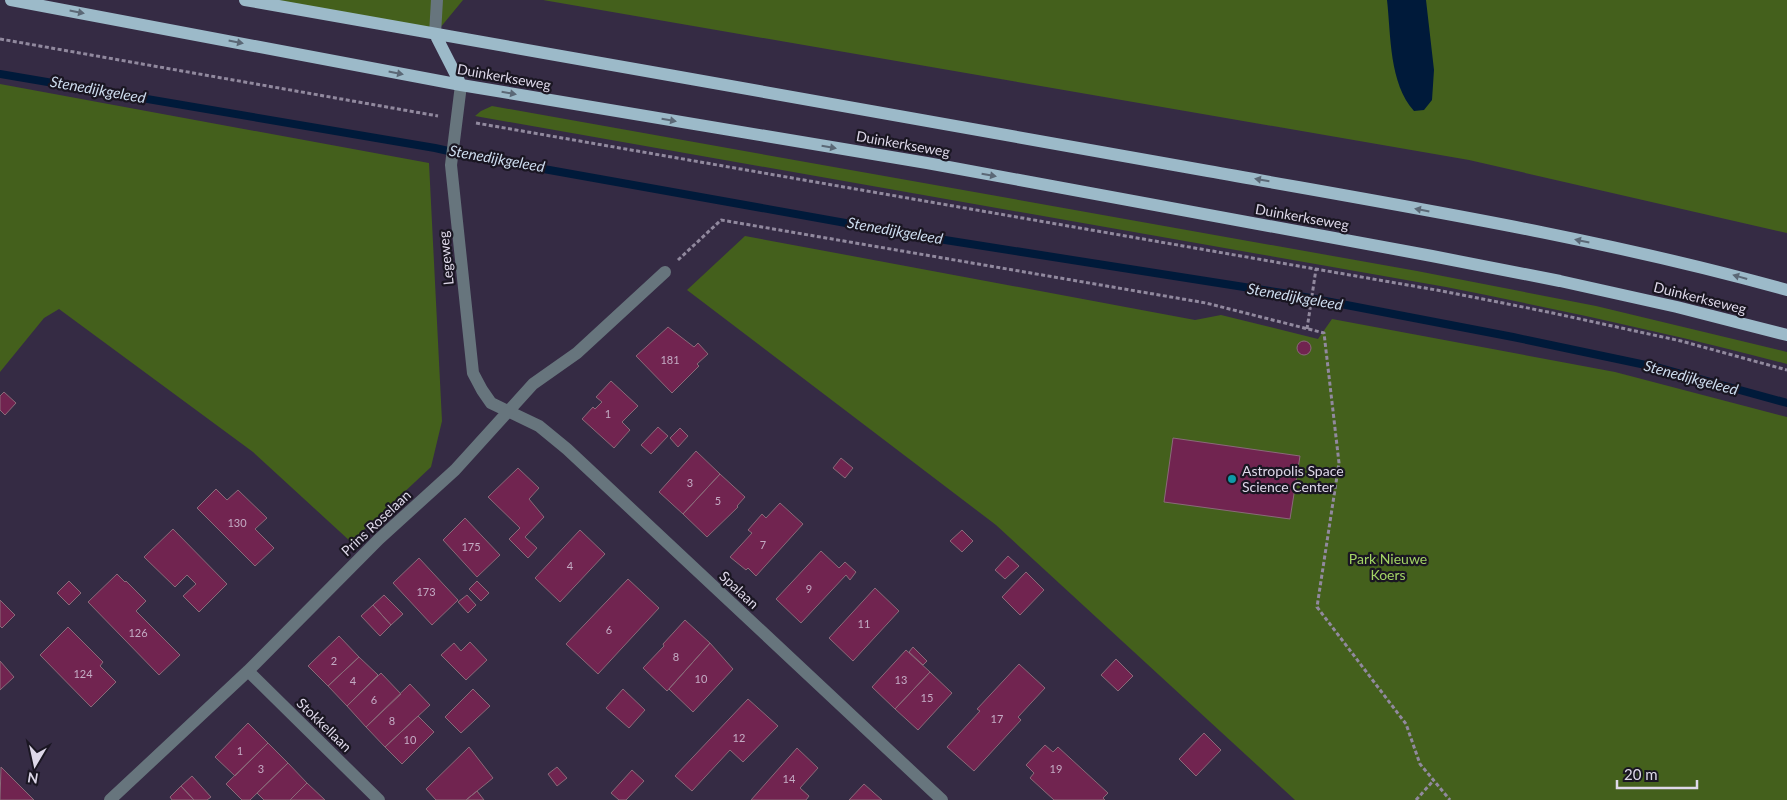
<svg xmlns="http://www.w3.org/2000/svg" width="1787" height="800" font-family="Lato,sans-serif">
<rect width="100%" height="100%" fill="#352b44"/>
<!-- green -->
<path fill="#44601c" d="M245 0H463L435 34Z
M543 0H1787V233L1469 160Z
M0 84 429 163 442 421 431 467 351 542 253 452 59 309 44 318 0 372Z
M492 106 1417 271 1596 306 1787 352V364C1674 334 1560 310 1446 287L475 116 481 111Z
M745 236 1195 320 1221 315 1318 339 1332 319 1615 372 1787 417V800H1295L996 525 687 290Z"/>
<!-- water -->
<path fill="#001a3a" d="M1387 0H1426L1434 70 1432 100 1424 110 1414 111C1389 83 1391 36 1387 0Z"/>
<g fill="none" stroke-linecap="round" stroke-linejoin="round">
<!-- stream -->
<path stroke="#001a3a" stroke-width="8" d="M0 74 435 148 471 156 907 234 1289 294 1513 337 1660 368 1787 403"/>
</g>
<!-- building -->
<path fill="#712450" stroke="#8a6a79" d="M668 327 694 347 698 343 708 354 697 364 699 366 672 393 636 356Z
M1297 348a7 7 0 1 1 14 0a7 7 0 1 1-14 0Z
M611 381 638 406 622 422 630 430 614 448 582 419 593 407 595 409 602 402 596 397Z
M4 392 16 403 5 415 0 410V396Z
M658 427 668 436 651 454 641 445Z
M680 428 688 436 678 447 670 438Z
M1173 438 1300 456 1290 519 1164 502Z
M696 451 720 474 683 514 659 492Z
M841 458 853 468 845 478 833 468Z
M518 468 539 488 529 499 544 517 525 537 537 548 528 558 509 539 520 528 488 497Z
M720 474 745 497 737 506 738 507 707 537 683 514Z
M216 489 227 500 238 490 267 518 255 529 274 548 255 566 197 508Z
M780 503 803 524 756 576 748 568 746 570 730 557 752 533 748 530 762 514 766 518Z
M465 518 500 555 477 577 443 540Z
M173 529 227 584 199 612 183 596 196 584 187 575 175 587 144 557Z
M580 530 605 554 560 602 535 578Z
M962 530 973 541 962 552 950 541Z
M821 551 839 568 845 562 856 572 850 580 846 575 801 623 776 599Z
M1008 556 1019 566 1005 579 995 570Z
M419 558 458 600 432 625 393 583Z
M1026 572 1044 590 1020 615 1002 597Z
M117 574 125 582 126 581 146 601 136 611 180 655 159 675 88 602Z
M628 579 659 608 598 674 566 644Z
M69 581 81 593 69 605 57 593Z
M477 581 489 593 481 601 469 589Z
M875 588 899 611 853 661 829 638Z
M384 595 403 614 391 625 373 605Z
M467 595 476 605 468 613 458 602Z
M0 600 15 615 2 628 0 626Z
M373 605 391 625 380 636 361 616Z
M685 620 710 643 667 691 643 668 664 646 663 644Z
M68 627 103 662 100 666 116 682 91 707 40 655Z
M339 636 359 657 328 686 308 666Z
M470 642 487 660 466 680 441 655 454 643 461 651Z
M710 643 733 669 693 712 669 689Z
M913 647 927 661 923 665 909 652Z
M906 650 930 672 895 709 872 687Z
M359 657 378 675 347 706 328 686Z
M1116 659 1133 676 1118 691 1101 675Z
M0 661 14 677 0 690Z
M1019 664 1045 688 1018 717 1021 720 974 771 947 747 980 711 977 709Z
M930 672 952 693 918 730 895 709Z
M381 673 401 694 366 727 347 706Z
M410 684 430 705 385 747 366 727Z
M473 689 490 706 461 733 445 717Z
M623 689 645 710 629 728 606 708Z
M748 699 778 726 743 762 730 750 692 791 675 776Z
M418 716 434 732 402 764 385 747Z
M248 723 268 743 235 776 215 757Z
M1204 733 1221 750 1196 776 1179 759Z
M268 743 288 763 250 800H242L226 784Z
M1045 745 1053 752 1058 747 1108 793 1103 798 1105 800H1054L1030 778 1034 773 1026 765Z
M469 747 493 778 466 800H436L426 789Z
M797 748 818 768 800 788 809 796 806 800H751Z
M288 763 307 783 290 800H264L257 793Z
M1 767 34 800H0Z
M557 767 567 778 557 786 548 774Z
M632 770 644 781 626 800H619L611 793Z
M192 776 211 797 207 800H194L181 786Z
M307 783 325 800H290Z
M864 784 882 800H849Z
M181 786 194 800H172L170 797Z
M477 791 484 800H466Z"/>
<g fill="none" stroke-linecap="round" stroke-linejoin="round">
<!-- path -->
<path stroke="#91899e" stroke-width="3" stroke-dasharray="4 2.5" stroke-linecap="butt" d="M0 39 438 116
M476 123 1442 291 1548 312 1681 341 1787 370
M678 260 721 220 1206 303 1324 333 1339 463 1317 607 1406 724 1420 764 1450 800
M1307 329 1316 269
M1416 800 1433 781"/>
<!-- minor -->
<path stroke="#67757d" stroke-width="12" d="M435 34 437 0
M461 85 451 165 473 373 482 390 491 403 539 426 567 449 942 800
M248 671 379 800
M110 800 248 671 379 539 455 470 533 384 577 353 665 272"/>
<!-- major -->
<path stroke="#9cbac9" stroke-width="12" d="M11 0 461 85 927 163 1432 256 1560 281 1677 307 1787 335
M245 0C566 58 887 112 1208 171 1402 206 1597 237 1787 290
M435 34 461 85"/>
</g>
<!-- one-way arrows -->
<defs><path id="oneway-solid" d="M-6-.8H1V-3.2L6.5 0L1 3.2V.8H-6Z" transform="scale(1.25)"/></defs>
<g fill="#5b6876">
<use href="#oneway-solid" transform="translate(77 12) rotate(11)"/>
<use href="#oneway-solid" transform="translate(236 42) rotate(11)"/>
<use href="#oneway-solid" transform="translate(396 73) rotate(11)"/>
<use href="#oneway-solid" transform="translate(509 93) rotate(10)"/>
<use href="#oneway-solid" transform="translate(669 120) rotate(10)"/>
<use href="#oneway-solid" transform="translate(829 147) rotate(10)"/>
<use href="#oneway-solid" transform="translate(989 175) rotate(10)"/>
<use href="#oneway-solid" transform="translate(1262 180) rotate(-170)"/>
<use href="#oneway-solid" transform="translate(1422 210) rotate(-169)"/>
<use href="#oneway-solid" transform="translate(1582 241) rotate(-168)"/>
<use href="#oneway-solid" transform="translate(1740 277) rotate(-164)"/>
</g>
<!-- markers -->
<circle fill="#0f9aa8" stroke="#1a1622" stroke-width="2" cx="1232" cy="479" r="5"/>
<g text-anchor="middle" stroke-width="4.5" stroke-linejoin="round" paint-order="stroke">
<!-- number labels -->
<g font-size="11" fill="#c3abc3">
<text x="670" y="364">181</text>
<text x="608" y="418">1</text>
<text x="690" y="487">3</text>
<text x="718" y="505">5</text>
<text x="237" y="527">130</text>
<text x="763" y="549">7</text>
<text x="471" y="551">175</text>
<text x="570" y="570">4</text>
<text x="809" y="593">9</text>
<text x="426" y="596">173</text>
<text x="864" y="628">11</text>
<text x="609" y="634">6</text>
<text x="138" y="637">126</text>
<text x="676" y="661">8</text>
<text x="334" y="665">2</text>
<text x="83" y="678">124</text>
<text x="701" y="683">10</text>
<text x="901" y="684">13</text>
<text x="353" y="685">4</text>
<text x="927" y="702">15</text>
<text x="374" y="704">6</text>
<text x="997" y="723">17</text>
<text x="392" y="725">8</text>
<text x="739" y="742">12</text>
<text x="410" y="744">10</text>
<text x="240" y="755">1</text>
<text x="261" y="773">3</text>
<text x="1056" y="773">19</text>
<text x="789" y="783">14</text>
</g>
<!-- street labels -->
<g font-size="14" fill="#ded8e9" stroke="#1a1622">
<text transform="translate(504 77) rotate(10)" y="5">Duinkerkseweg</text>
<text transform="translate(903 144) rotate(10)" y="5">Duinkerkseweg</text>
<text transform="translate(1302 217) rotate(10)" y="5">Duinkerkseweg</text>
<text transform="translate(446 258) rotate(-96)" y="5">Legeweg</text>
<text transform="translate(1700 298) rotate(14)" y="5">Duinkerkseweg</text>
<text transform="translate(376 523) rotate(-43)" y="5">Prins Roselaan</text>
<text transform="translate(739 590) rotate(43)" y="5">Spalaan</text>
<text transform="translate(324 725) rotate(44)" y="5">Stokkellaan</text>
</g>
<!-- poi labels -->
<g font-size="14" fill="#ded8e9" stroke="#1a1622" text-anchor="start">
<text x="1242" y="476">Astropolis Space<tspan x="1242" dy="16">Science Center</tspan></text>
</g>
<!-- park labels -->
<g font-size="14" fill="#a3d465" stroke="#1a1622">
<text x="1388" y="564">Park Nieuwe<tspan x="1388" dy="16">Koers</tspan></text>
</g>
<!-- water labels -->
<g font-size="15" font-style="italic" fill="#cddcee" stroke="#1a1622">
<text transform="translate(98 90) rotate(10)" y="5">Stenedijkgeleed</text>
<text transform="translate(497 159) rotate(10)" y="5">Stenedijkgeleed</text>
<text transform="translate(895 231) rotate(10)" y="5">Stenedijkgeleed</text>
<text transform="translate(1295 297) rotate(10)" y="5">Stenedijkgeleed</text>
<text transform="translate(1691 378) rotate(15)" y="5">Stenedijkgeleed</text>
</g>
</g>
<!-- north arrow -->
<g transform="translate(35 765) rotate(189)" stroke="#1a1622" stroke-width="4" paint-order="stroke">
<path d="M0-4L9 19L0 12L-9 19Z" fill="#ded8e9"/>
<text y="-8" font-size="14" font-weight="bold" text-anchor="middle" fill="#ded8e9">N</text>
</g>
<!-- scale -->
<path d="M1617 780v8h80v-8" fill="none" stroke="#ded8e9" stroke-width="2.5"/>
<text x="1624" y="780" font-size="15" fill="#ded8e9" stroke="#1a1622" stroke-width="4" paint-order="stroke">20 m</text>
</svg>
